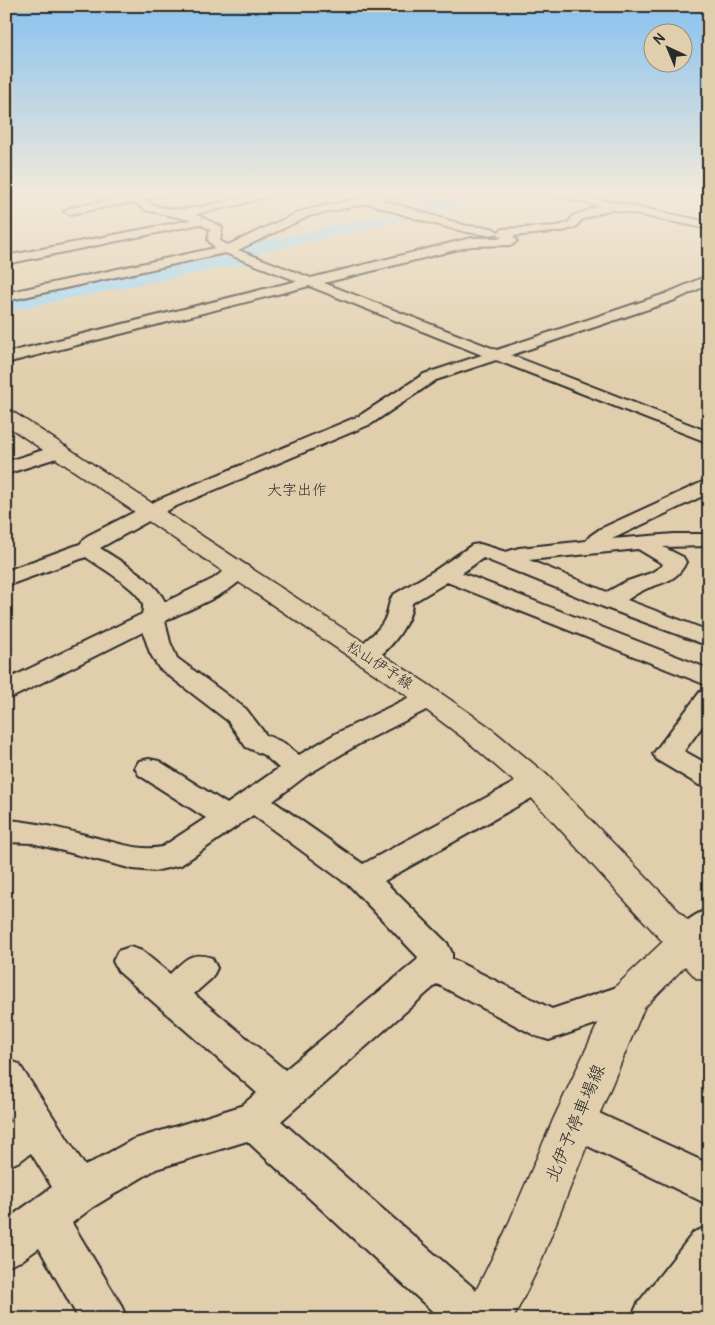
<svg xmlns="http://www.w3.org/2000/svg" width="715" height="1325" font-family="Pangolin,'Klee One',sans-serif">
<rect width="100%" height="100%" fill="#e1ceac"/>
<filter id="ink" filterUnits="userSpaceOnUse"><feTurbulence type="fractalNoise" baseFrequency=".02" numOctaves="2"/><feDisplacementMap in="SourceGraphic" scale="10" xChannelSelector="R" yChannelSelector="G"/><feConvolveMatrix kernelMatrix="1 2 1 2 8 2 1 2 1" color-interpolation-filters="sRGB"/></filter>
<g filter="url(#ink)">
<g fill="none" stroke-linecap="round" stroke-linejoin="round">
<!-- river -->
<path fill="#98d6f9" fill-rule="evenodd" d="M404 193H431L457 201 460 205 457 209 451 210 250 255 252 258 249 262 242 264 6 311V297L225 255 227 250 239 246 431 204 406 197Z"/>
<!-- street casing -->
<g stroke="#2b2b2b" stroke-width="4">
<path id="street" d="M6 193H14L6 197Z
M127 193H168L144 200C178 222 221 199 257 194 263 193 270 193 276 193L238 205 195 214 220 226 222 228 220 241 228 245 302 211 383 193H405L381 200 467 226 492 228 498 232 503 229 558 226 568 223 573 216 599 206 546 193H568L709 222V229L611 209 581 220 576 227 563 231 513 236 517 241 512 245 471 246 324 283 497 350 665 294 709 275V284L675 300 511 355 709 432V443L496 360 436 380 371 424 174 507 100 548C122 563 154 578 165 602L213 579 230 566 238 564 246 566 249 571C234 593 189 609 165 621L170 642 177 658 246 709 266 735 284 743 299 755 337 733 420 692 429 690 438 692 442 698 438 704 357 745 307 775 273 801 363 864 526 776 536 773 546 776 550 783 546 790 384 881 447 943 452 953V959L552 1009 629 983 642 988 647 998 642 1008 549 1040 536 1036 437 984 281 1121 491 1303 498 1319H441L247 1141 156 1169 93 1207 72 1223 120 1303 127 1319H79L39 1248 21 1261 6 1267V1220L52 1187 31 1153 20 1161 6 1167V1125L12 1121 6 1111V1059L19 1064 85 1166 132 1140 241 1106 257 1093 118 971 113 961 118 951 130 947 142 951 170 974C185 960 190 951 212 958L217 968 212 978 194 994 285 1070 417 960 418 957 351 887 253 815 181 865 154 871 133 869 32 843 6 842V820C39 822 69 831 101 839 121 844 141 851 162 847L206 818 139 775 135 768 139 761 149 759 159 761 227 804 279 768 264 755 246 747 228 721 159 668 150 653 143 632 15 696 6 698V680L142 614C143 610 144 606 142 602 134 586 101 568 86 557L6 586V571L80 544 87 536 160 499 359 416 424 374 482 355 309 286 6 363V353L297 281 225 253 6 301V293L215 248 208 240 210 229 200 224 6 264V256L191 220 146 210 133 202 70 214 64 211 70 208 130 196ZM369 203C388 210 484 242 497 233L502 238H471L311 278 238 250 309 216Z
M59 445 66 447 68 451 66 455 6 474V462Z
M709 479V493L612 539 674 534H709V546L663 547 683 557 686 562C678 580 665 582 648 588 641 591 634 595 627 600L709 631V646L601 606 483 558 462 573 709 669V686L447 582 412 603C412 621 388 655 370 661 365 663 361 662 355 660L352 655C360 643 374 636 382 624 389 615 387 604 393 595L437 569 472 545 480 544 506 552 519 548 586 541 590 536 600 529ZM638 549 663 564 662 566 651 573 625 582 607 592 529 560Z
M709 690V717L684 751 709 765V788L699 785 657 760 653 754 700 692Z
M709 909V942C696 954 691 958 673 952L668 943C676 927 692 915 709 909Z
M575 1102 709 1164V1205L561 1133 555 1120 561 1107Z
M709 1226V1319H703L688 1311 682 1319H631L638 1303 694 1232Z"/>
</g>
<!-- secondary casing -->
<g stroke="#2b2b2b" stroke-width="3">
<path id="secondary" d="M685 928 698 933 704 943 698 953 644 1008 597 1120 539 1266 513 1319H462L505 1232 553 1120 615 987 672 933Z"/>
</g>
<!-- primary casing -->
<g stroke="#2b2b2b" stroke-width="3">
<path id="primary" d="M6 410 13 412 429 685 488 726 547 775 709 942V982L696 978 525 791 466 740 409 697 6 425Z"/>
</g>
<!-- street -->
<use href="#street" fill="#e1ceac" fill-rule="evenodd"/>
<!-- secondary -->
<use href="#secondary" fill="#e1ceac" fill-rule="evenodd"/>
<!-- primary -->
<use href="#primary" fill="#e1ceac" fill-rule="evenodd"/>
</g>
</g>
<!-- sky -->
<linearGradient id="sky" x2="0" y2="1"><stop stop-color="#88c2ef"/><stop offset="0.51" stop-color="#f2e9da"/><stop offset="1" stop-color="#f2e9da" stop-opacity="0"/></linearGradient>
<rect width="715" height="379" fill="url(#sky)"/>
<g text-anchor="middle" stroke-width="5" stroke-linejoin="round" paint-order="stroke">
<!-- far-quarter labels -->
<g font-size="15" fill="#2b2b2b" stroke="#e1ceac">
<text x="297" y="495">大字出作</text>
</g>
<!-- street labels -->
<g font-size="15" fill="#2b2b2b" stroke="#e1ceac">
<text transform="translate(380 665) rotate(33)" y="5">松山伊予線</text>
</g>
<!-- near-street labels -->
<g font-size="18" fill="#2b2b2b" stroke="#e1ceac">
<text transform="translate(575 1123) rotate(-67)" y="6">北伊予停車場線</text>
</g>
</g>
<!-- margin -->
<rect width="715" height="1325" fill="none" stroke="#e1ceac" stroke-width="25"/>
<rect x="12" y="12" width="690" height="1300" fill="none" stroke="#2b2b2b" stroke-width="2" filter="url(#ink)"/>
<!-- north arrow -->
<g transform="translate(668 48) rotate(316)"><circle r="24" fill="#e1ceac" stroke="#988d78"/>
<path d="M0-4L9 19L0 12L-9 19Z" fill="#2b2b2b"/>
<text y="-8" font-size="14" font-weight="bold" text-anchor="middle" fill="#2b2b2b">N</text>
</g>
</svg>
